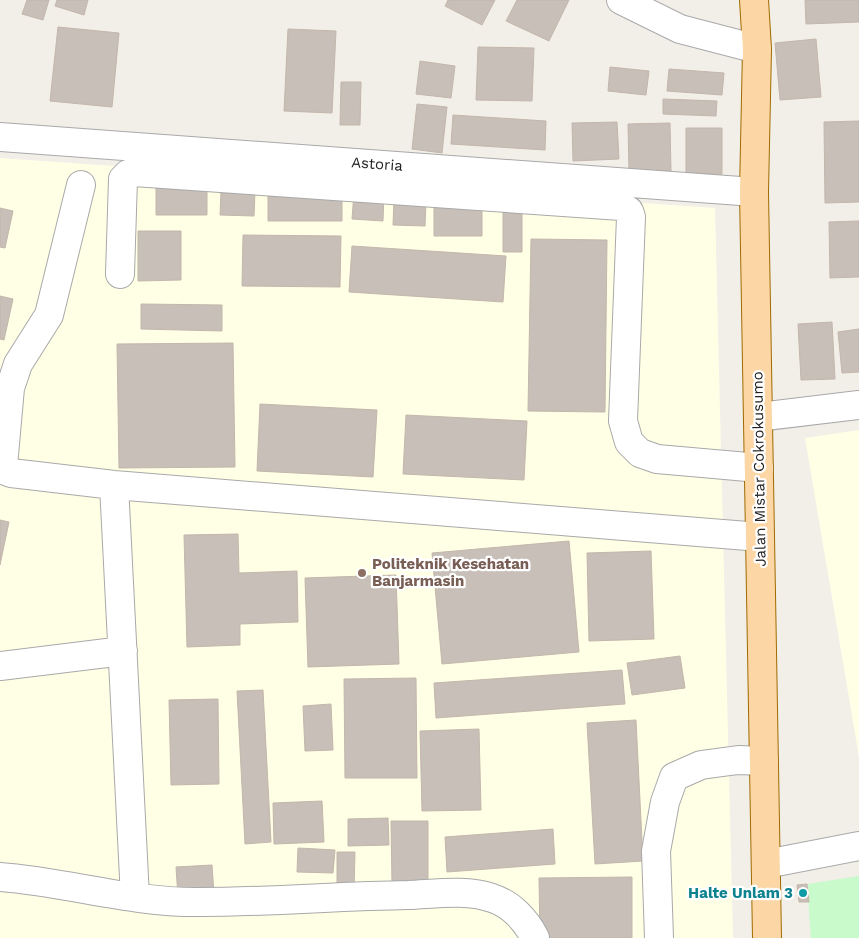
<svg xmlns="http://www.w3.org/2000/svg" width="859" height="938" font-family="'Work Sans',sans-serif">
<rect width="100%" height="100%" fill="#f2efe9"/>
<!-- education -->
<path fill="#ffffe5" d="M0 158 715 208 733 938H0Z
M859 430V757L805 438Z"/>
<!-- park -->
<path fill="#c8facc" d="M859 876V938H811L807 884Z"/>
<!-- building -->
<path fill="#c7bfb8" stroke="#c4b6ab" d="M27 0H49L43 20 22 14Z
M57 0H88L84 15 55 6Z
M448 0H495L482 25 445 6Z
M517 0H569L549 41 506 21Z
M805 0H859V22L806 24Z
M58 27 119 33 112 107 50 101Z
M288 29 336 31 332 113 284 111Z
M816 39 821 97 780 100 775 43Z
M478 47 534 48 532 101 476 100Z
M420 61 455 66 451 98 416 94Z
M610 67 649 71 646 95 608 91Z
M669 69 724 73 722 95 667 91Z
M341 82H361L360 125H340Z
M663 99 717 101 716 116 663 114Z
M417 104 447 107 442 153 412 149Z
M453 115 546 121 545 150 451 144Z
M859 121V202L825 203 824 122Z
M617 122 619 159 573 161 572 123Z
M670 123 671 171 629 173 628 124Z
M686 128H722V174H686Z
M207 181V215H156V182Z
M221 191 255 192 254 216 220 215Z
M354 192 384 193 383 221 352 219Z
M268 196H342V221H268Z
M394 200 426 201 425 226 393 225Z
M434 201 482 202V236H434Z
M503 205H522V252H503Z
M0 208 13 211 5 248 0 247Z
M859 221V277L830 278 829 222Z
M138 231H181V280L138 281Z
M243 235 341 236 340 287 242 286Z
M531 239 607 240 605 412 528 411Z
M352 246 506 256 503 302 349 292Z
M0 296 13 299 4 340 0 339Z
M141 304 222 305V331L141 329Z
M832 322 835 379 801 380 798 324Z
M859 329V372L842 373 838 332Z
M233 343 235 467 119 468 117 344Z
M260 404 377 410 373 477 257 471Z
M406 415 527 421 524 480 403 474Z
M0 520 9 522 0 565Z
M238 534 239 573 297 571 298 622 240 624V645L187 647 184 535Z
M569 541 579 652 442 664 432 553Z
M651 551 654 639 589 641 587 553Z
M396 575 399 664 308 667 305 578Z
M680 656 685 688 632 695 627 663Z
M622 670 625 704 436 718 434 683Z
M416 678 417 778H345L344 679Z
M263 690 271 842 245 844 237 691Z
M218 699 219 784 171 785 169 700Z
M331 704 333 750 305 751 303 706Z
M636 720 643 861 595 864 587 723Z
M479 729 481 810 422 811 420 731Z
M322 801 324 842 274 844 273 803Z
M388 818 389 845 348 846V819Z
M391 821H428V884L392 885Z
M553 829 555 864 447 872 445 837Z
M298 848 335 850 333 873 297 872Z
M337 852H355L354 890H337Z
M212 865 214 894 178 897 176 867Z
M632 877V938H540L539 878Z
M807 884 809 902H799L797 885Z"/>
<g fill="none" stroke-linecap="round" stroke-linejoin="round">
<!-- minor casing -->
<g stroke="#a9a9a9" stroke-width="30">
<path id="minor" d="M621 0 680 29 757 49
M0 137 754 192
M81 185 49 315 18 364 10 388 3 466 6 471 11 473 114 485 760 537
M120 274 123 179 128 174 134 172 621 206 629 211 631 217 623 421 629 442 640 453 657 459 759 468
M758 417 859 405
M114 485 135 897
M0 666 123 651
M766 864 859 846
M0 877C67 882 132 903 200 902 269 902 339 896 408 895 435 894 466 889 492 898 511 904 526 920 535 938
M659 938 656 851 665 802 674 777 701 765 738 760 764 761"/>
</g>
<!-- major casing -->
<g stroke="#a06b00" stroke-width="30">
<path id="major" d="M754 0 757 49 754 192 767 938"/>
</g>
<!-- minor -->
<use href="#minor" stroke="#fff" stroke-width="28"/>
<!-- major -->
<use href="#major" stroke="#fcd6a4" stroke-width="28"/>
</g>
<!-- markers -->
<circle fill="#8d6e63" stroke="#fff" stroke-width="2" cx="362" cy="573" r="5"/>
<circle fill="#0f9aa8" stroke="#fff" stroke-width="2" cx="803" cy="893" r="5"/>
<g text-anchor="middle" stroke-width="4.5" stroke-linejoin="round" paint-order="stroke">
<!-- street labels -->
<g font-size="15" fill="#222" stroke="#fff">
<text transform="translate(377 164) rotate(4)" y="5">Astoria</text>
<text transform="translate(759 469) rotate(-91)" y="5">Jalan Mistar Cokrokusumo</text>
</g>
<!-- education labels -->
<g font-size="15" font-weight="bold" fill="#785e54" stroke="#fff" text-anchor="start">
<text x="372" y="569">Politeknik Kesehatan<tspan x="372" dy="17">Banjarmasin</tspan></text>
</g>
<!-- culture labels -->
<g font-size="15" font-weight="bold" fill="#0d838f" stroke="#fff" text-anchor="end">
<text x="793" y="898">Halte Unlam 3</text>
</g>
</g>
</svg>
